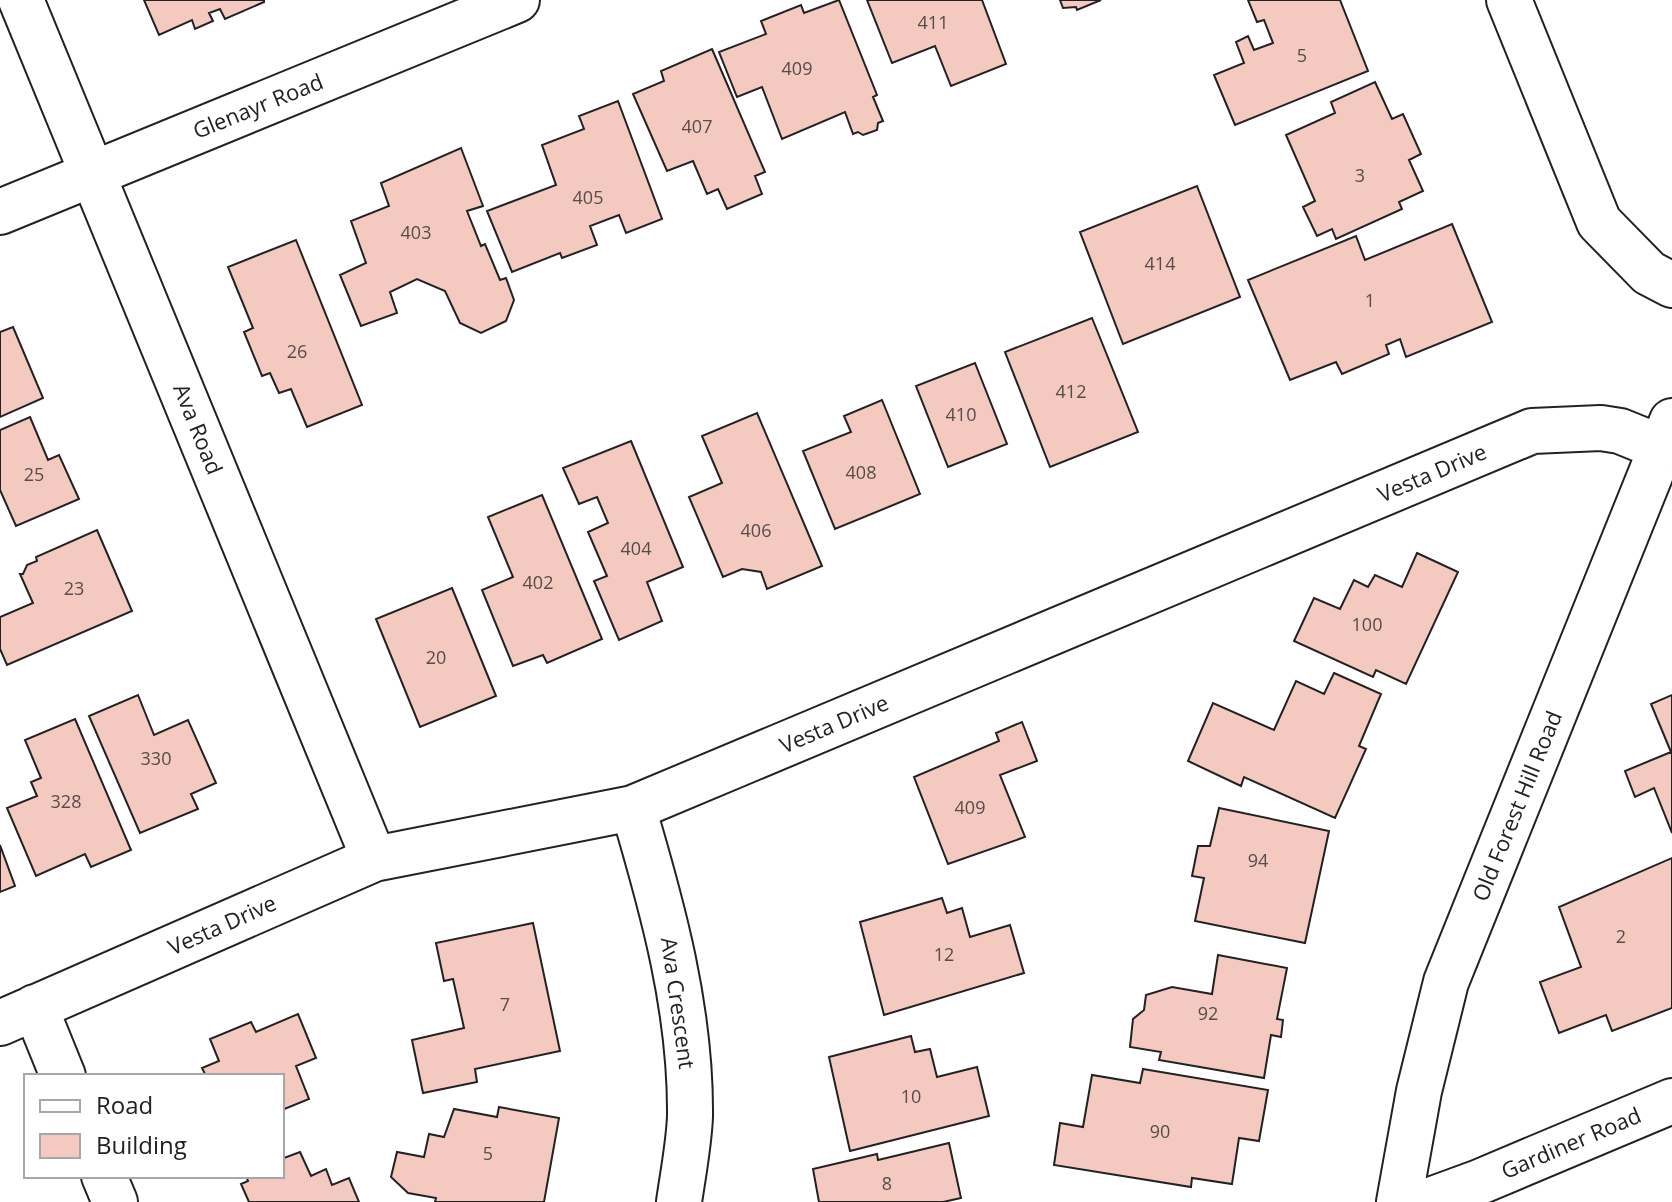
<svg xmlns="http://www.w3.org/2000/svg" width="1672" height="1202" font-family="'Open Sans',sans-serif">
<rect width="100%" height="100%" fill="#fff"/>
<!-- building -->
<path fill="#f3c9c0" stroke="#222" stroke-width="2" d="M144 0H264V2L225 19 220 9 209 13 213 21 195 29 192 20 159 35Z
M839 0 877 95 873 97 883 121 878 123 877 130 863 135 858 132 853 134 845 112 782 139 762 87 737 97 719 52 766 34 761 21 801 5 804 13Z
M867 0H982L1006 64 951 86 935 46 892 63Z
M1060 0H1101L1077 10 1076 7 1063 8Z
M1248 0H1340L1368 71 1235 125 1214 75 1244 63 1236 42 1248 36 1254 50 1273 43 1264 20 1257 22Z
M712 49 765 172 755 176 762 194 727 209 718 189 707 194 693 161 667 171 633 94 664 81 661 71Z
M1375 82 1392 119 1403 114 1421 154 1409 160 1423 191 1399 202 1402 209 1336 239 1332 229 1317 236 1303 207 1315 201 1286 135 1335 113 1331 102Z
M618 101 662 219 626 233 619 215 590 226 597 245 562 258 560 253 512 272 487 211 556 185 542 145 584 129 579 116Z
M461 148 483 206 467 211 481 246 485 244 500 280 506 278 514 300 506 321 481 333 460 323 445 291 417 279 390 292 397 313 361 326 340 275 366 263 351 221 389 206 381 183Z
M1197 186 1240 297 1123 344 1080 232Z
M1452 224 1492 322 1406 357 1400 339 1386 345 1389 354 1342 374 1336 362 1290 380 1248 280 1356 236 1365 260Z
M296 240 362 405 307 427 291 389 279 393 270 373 262 376 244 332 253 328 228 267Z
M1092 318 1138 432 1050 467 1005 352Z
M13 327 43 398 0 417V332Z
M975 363 1007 444 948 467 916 386Z
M882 400 920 494 835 529 803 451 851 432 844 416Z
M757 413 822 566 767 589 761 572 742 569 723 577 689 497 722 483 702 436Z
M30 417 48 460 59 455 79 499 16 526 0 490V430Z
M631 441 683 567 647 582 662 621 619 640 594 581 607 576 588 532 608 523 597 497 579 504 563 468Z
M542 495 602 639 547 663 543 655 513 666 482 590 513 577 488 517Z
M97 530 132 611 7 665 0 649V617L33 603 20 574H23L27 565 37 561 36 557Z
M1417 553 1458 572 1406 684 1376 670 1373 677 1294 641 1314 598 1340 609 1354 580 1368 587 1375 575 1402 587Z
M452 588 496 696 420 727 376 619Z
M1334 673 1381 694 1359 746 1366 749 1335 818 1244 777 1241 786 1188 761 1213 703 1274 730 1296 681 1324 694Z
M138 695 154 735 188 720 216 783 191 794 198 809 140 833 89 716Z
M1672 695V833L1654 788 1635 797 1625 771 1671 752 1651 704Z
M75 719 131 850 91 867 85 854 36 876 7 808 37 796 31 782 41 778 25 740Z
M1022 722 1037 761 1000 775 1025 837 948 864 914 777 999 741 996 733Z
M1219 808 1329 831 1305 943 1195 921 1204 878 1192 876 1198 846H1210Z
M0 845 15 886 0 892Z
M1672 858V1008L1612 1031 1606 1015 1559 1033 1540 982 1581 967 1559 907Z
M942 898 947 913 962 908 970 937 1010 925 1024 973 884 1015 860 922Z
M533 923 560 1051 475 1069 477 1082 423 1093 412 1040 464 1028 453 979 444 981 436 943Z
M1218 955 1287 968 1277 1019 1283 1020 1281 1037 1271 1035 1264 1078 1159 1060 1161 1052 1130 1047 1133 1019 1144 1010 1146 995 1172 987 1212 994Z
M298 1014 316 1058 296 1066 309 1099 282 1110V1076H206L202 1068 219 1061 210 1039 251 1022 256 1032Z
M911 1036 915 1052 930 1049 937 1077 977 1067 989 1116 850 1151 829 1057Z
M1143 1069 1268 1090 1259 1141 1239 1138 1232 1184 1192 1178 1191 1187 1054 1165 1060 1123 1083 1127 1092 1075 1140 1083Z
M499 1107 559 1118 544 1202H435L436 1198 408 1193 391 1177 397 1152 424 1157 429 1134 444 1137 454 1109 497 1117Z
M949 1143 961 1198 943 1202H819L813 1169 877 1154 878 1160Z
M300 1152 311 1176 326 1169 332 1185 349 1178 359 1202H249L241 1184 248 1181 246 1176H282V1154L284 1158Z"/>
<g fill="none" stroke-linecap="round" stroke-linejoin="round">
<!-- minor casing -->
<g stroke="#222" stroke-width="48">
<path id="minor" d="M21 0 374 859
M1509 0 1599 222 1649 273 1672 285
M0 212 517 0
M633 808C663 909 691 1010 690 1116 689 1144 683 1174 679 1202
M35 1007 63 1076
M0 1023 374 859 633 808 1532 431 1601 428 1620 431 1662 448
M104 1176 115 1202
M1399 1202 1419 1091 1446 982 1672 421
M1425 1202 1477 1183 1672 1101"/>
</g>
<!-- minor -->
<use href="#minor" stroke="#fff" stroke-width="44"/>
</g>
<g text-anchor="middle" stroke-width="6" stroke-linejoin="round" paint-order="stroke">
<!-- number labels -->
<g font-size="18" fill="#564c4a">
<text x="933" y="29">411</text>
<text x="1302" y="62">5</text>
<text x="797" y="75">409</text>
<text x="697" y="133">407</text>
<text x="1360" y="182">3</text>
<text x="588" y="204">405</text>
<text x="416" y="239">403</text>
<text x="1160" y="270">414</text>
<text x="1370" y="307">1</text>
<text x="297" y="358">26</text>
<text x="1071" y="398">412</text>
<text x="961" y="421">410</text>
<text x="861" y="479">408</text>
<text x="34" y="481">25</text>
<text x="756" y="537">406</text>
<text x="636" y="555">404</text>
<text x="538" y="589">402</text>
<text x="74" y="595">23</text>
<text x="1367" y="631">100</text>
<text x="436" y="664">20</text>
<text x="156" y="765">330</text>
<text x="66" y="808">328</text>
<text x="970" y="814">409</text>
<text x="1258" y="867">94</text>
<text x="1621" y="943">2</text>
<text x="944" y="961">12</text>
<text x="505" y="1011">7</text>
<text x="1208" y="1020">92</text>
<text x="911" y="1103">10</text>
<text x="1160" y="1138">90</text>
<text x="488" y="1160">5</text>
<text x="887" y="1190">8</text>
</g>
<!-- street labels -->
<g font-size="22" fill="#222" stroke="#fff">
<text transform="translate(258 106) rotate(-22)" y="8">Glenayr Road</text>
<text transform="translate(198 429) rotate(68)" y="8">Ava Road</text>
<text transform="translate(1432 473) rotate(-23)" y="8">Vesta Drive</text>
<text transform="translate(834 724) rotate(-23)" y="8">Vesta Drive</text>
<text transform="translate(1517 806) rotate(-68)" y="8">Old Forest Hill Road</text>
<text transform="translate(222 925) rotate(-24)" y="8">Vesta Drive</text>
<text transform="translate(678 1003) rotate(82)" y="8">Ava Crescent</text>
<text transform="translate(1571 1143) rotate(-23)" y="8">Gardiner Road</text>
</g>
</g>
<!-- legend -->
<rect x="24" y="1074" width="260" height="104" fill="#ffffff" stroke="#a7a7a7" stroke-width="2"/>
<rect x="40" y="1100" width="40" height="12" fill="#ffffff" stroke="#a7a7a7" stroke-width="2"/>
<text x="96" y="1114" font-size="24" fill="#222222">Road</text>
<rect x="40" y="1134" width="40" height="24" fill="#f3c9c0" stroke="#a7a7a7" stroke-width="2"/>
<text x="96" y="1154" font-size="24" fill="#222222">Building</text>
</svg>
